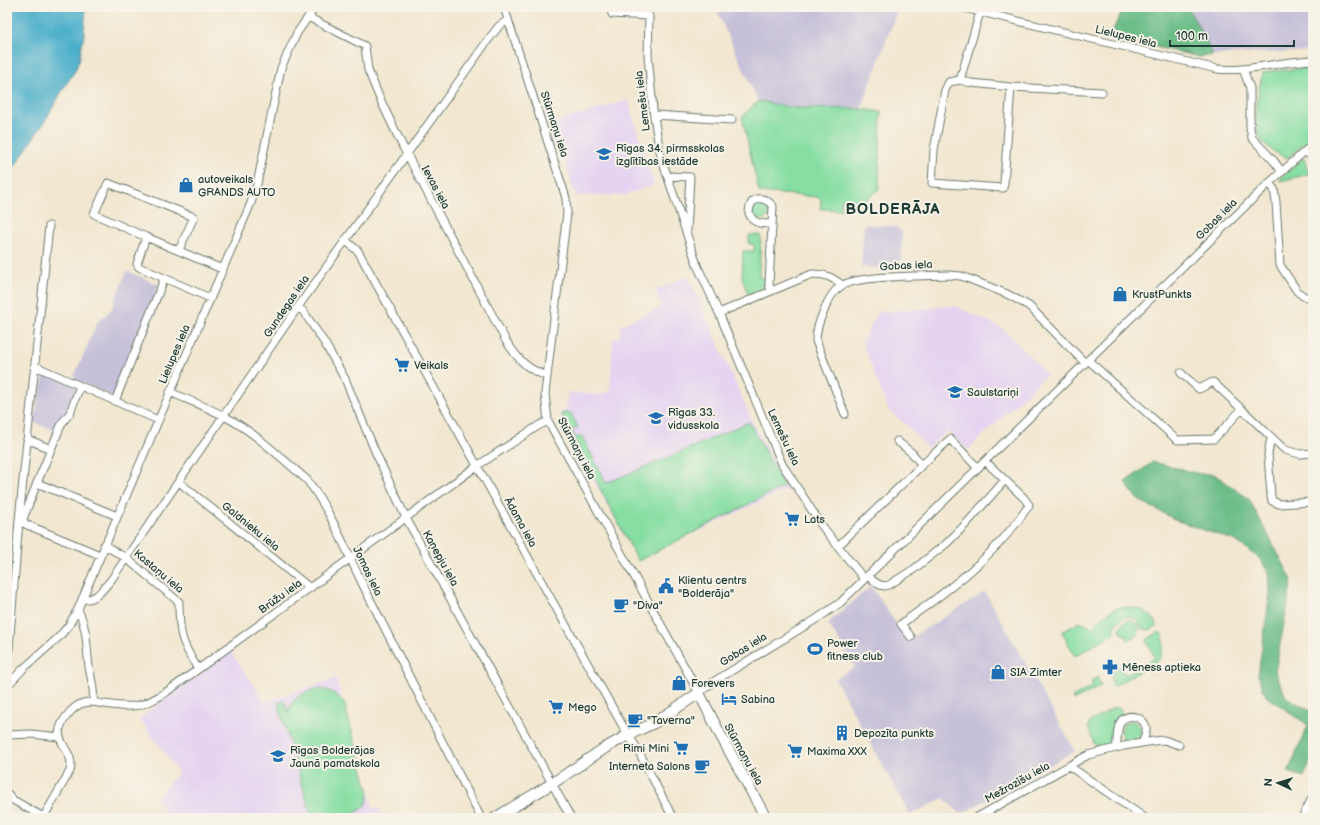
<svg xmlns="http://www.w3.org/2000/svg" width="1320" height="825" font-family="'Balsamiq Sans',sans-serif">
<rect width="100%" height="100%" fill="#f7f3e8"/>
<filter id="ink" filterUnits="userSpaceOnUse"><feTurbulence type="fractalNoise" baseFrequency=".025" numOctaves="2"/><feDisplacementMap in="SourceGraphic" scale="8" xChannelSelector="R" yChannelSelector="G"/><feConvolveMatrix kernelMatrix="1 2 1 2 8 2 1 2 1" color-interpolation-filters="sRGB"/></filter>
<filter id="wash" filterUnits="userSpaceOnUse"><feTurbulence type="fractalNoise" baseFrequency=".012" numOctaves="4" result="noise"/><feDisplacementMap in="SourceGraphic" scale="16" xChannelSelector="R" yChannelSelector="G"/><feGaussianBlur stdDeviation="0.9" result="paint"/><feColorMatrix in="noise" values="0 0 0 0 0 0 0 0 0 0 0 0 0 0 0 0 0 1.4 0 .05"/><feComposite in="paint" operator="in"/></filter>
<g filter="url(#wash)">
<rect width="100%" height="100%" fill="#f2e7d0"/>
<!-- built -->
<path fill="#e4d3f1" d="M628 100 654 185 625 195 576 196 553 123Z
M688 276 753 423 787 489 638 560 594 481 560 414 566 409 568 392 599 395 610 392 613 338H619L621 325 662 307 656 290Z
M955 306 1002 328 1047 374 968 450 948 431 928 448 903 422H902L888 409 862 342 878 312Z
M231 652 265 702 336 678 373 808 378 807 382 818H157L165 809 155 800 178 772 139 718Z"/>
<!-- industrial -->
<path fill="#c6c0d9" d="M715 7H881L897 11 861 109 794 108 758 101Z
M1185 7H1313V51L1213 55Z
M864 224 897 227 902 232 901 260 896 265H888V269L861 267Z
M127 271 159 285 114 397 73 379 97 323 111 310Z
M45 373 77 387 67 413 56 431 33 422Z
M871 586 907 640 985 592 1075 751 961 814 943 798 910 815 835 679 855 667 828 623Z"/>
<!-- green -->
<path fill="#86dea2" stroke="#528e6b" d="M1313 68V136L1287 158C1279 155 1264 146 1260 138 1252 121 1258 90 1263 73L1271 71Z
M758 101 794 108 861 109 881 112 879 189 865 201 842 199 841 210 820 209 821 200 818 197 759 192 742 117Z
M1303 158 1305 161 1309 174 1280 181 1281 178Z
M752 211a9 9 0 1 1 18 0a9 9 0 1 1-18 0Z
M749 235H761L759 276 766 280 762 288 748 294 742 278 743 251H754V244H749Z
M570 412 578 427 572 430 575 438 582 436 606 483 672 456 749 422 784 486 638 561 561 414Z
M1121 607C1135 606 1147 610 1156 622L1157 626 1150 630 1141 629C1137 610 1114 614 1114 633L1075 656 1062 632 1080 622 1094 628C1100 617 1108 611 1121 607Z
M1130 620C1137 622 1140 626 1138 634L1128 640 1125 634 1123 635 1120 630C1121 624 1124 621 1130 620Z
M1159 632 1162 634 1164 645 1159 660 1114 686 1112 684V672L1120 667 1125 675 1155 658 1146 640Z
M1097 677 1101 686 1075 700 1072 698 1093 686 1091 681Z
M316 689C328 689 336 693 344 703L369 793C368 798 367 803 364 807 357 815 328 821 319 816L320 818H312L278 703 285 701 288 712C292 698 302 693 316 689Z
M1115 707 1120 709 1122 713V717L1113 744C1107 745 1099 748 1094 744L1088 727 1090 722Z
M1133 721C1140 725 1143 730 1139 737L1123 740 1121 731 1124 724Z"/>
<!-- forest -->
<path fill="#6cbd88" stroke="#467d5e" d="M1124 7H1187L1196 22 1213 55 1200 57 1116 38 1113 30Z
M1153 462 1200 474H1214L1249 499 1292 580 1275 672 1286 697 1313 712V755L1304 777 1288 772 1308 725 1266 696 1258 675 1270 594 1269 573 1259 558 1236 541 1178 521 1137 499 1125 482Z"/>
<!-- water -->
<path fill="#4cafcb" stroke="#367680" d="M7 7H86L84 35 79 61 75 71 65 86 45 121 7 178Z"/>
</g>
<g filter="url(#ink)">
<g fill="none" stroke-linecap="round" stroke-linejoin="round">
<!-- street casing -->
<g stroke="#69786b" stroke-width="9">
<path id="street" d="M504 7 566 198 567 213 547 376 545 394 548 421 699 693 713 682 818 618 840 603 1269 183 1313 144
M610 7 612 14 649 16 648 56 653 110 658 141 662 160 697 265 719 313 782 464 822 526 864 579
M960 7 1217 69C1249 72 1281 61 1313 60
M980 12 960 80 971 83 1011 87 1102 92
M308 17 365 46 368 70 380 99 403 147 506 341C518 359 526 369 547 376
M1243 69 1250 88V128L1252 138 1274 161 1282 172
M960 80 949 82 945 90 934 150 932 183 1003 188 1004 183 1011 87
M654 115 732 120
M1305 151 1313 158
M668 176 690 177 687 230
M1269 183 1274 189 1276 202 1280 265 1297 291 1303 296 1313 299
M146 237 222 269
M345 240 358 251 550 597 625 730 638 750 673 818
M179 250 194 217 108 183 94 214 146 237 137 264 139 267 210 298
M771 291 769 284 773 206C763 195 750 196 749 213 753 224 761 224 772 224
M298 307 303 311 324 342 345 379 375 451 406 518 571 818
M719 313 812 274C825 274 832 277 842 285
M1088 360 1177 440 1214 439 1242 409
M35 366 158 420
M1181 373 1199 389 1213 382 1285 450 1300 454 1313 453
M170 392C188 400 207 407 224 416 255 432 281 458 307 480 332 512 348 556 367 593 405 668 443 743 481 818
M115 401 164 279
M845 414 816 341C816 330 819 321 824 311 827 302 832 292 841 286 859 275 924 276 948 275L961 276 972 280 1007 294 1029 306 1085 363
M1271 437 1268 454 1271 496 1272 501 1279 504 1313 502
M27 439 51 449
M922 465 950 439 978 468
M179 482 310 588
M37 483 62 423 70 413 80 386
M23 519 25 524 100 555
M19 520 23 519 37 483 117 516
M104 545 126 558 179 602C179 634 181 642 198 669
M838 546 922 465 912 453 897 441
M868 575 873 581 880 585 885 586 889 585 914 569 947 543 966 524 1005 480 985 461
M82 599C96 601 102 590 111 580L298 307 488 40 499 26 508 20
M78 609C88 631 86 644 89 667 91 679 95 690 93 702 133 709 141 710 175 686L477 466 538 426 548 421
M911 637 901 624C949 590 997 555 1029 505L1024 498 1005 480
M7 674 19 520 49 226
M7 686 23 669 59 637 69 625 78 609 251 203 257 184 281 68 297 33 315 7
M7 735 31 734 59 737
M1116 748C1118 740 1116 726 1122 720 1130 713 1143 717 1146 727 1147 732 1144 737 1143 742
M1069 766 1145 818
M7 793 13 800 45 818
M43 818 70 771C77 746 42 742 71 711 78 704 83 702 93 702
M976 818 1088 755 1124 746 1154 741 1164 740 1179 745
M1302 818 1313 796"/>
</g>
<!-- secondary casing -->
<g stroke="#69786b" stroke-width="12">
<path id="secondary" d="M495 818 553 783 605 748 628 735 654 723 699 693 721 736 766 818"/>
</g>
<!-- street -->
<use href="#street" stroke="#fff" stroke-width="7"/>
<!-- secondary -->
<use href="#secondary" stroke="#fff" stroke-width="10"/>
</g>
</g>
<!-- icons -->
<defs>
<g id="school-bare" transform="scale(1.2)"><path d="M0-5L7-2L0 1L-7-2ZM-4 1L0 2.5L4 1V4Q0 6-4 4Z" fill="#1f6fb2" stroke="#f7f3e8" stroke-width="2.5" paint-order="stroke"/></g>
<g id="shop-bare" transform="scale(1.2)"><path d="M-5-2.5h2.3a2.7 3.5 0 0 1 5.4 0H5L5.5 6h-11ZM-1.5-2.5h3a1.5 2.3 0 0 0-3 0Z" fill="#1f6fb2" stroke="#f7f3e8" stroke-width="2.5" paint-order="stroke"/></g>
<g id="supermarket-bare" transform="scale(1.2)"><path d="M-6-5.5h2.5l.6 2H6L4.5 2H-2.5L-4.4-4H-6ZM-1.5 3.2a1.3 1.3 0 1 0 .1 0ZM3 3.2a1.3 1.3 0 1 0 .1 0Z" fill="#1f6fb2" stroke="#f7f3e8" stroke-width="2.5" paint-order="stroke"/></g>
<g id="civic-bare" transform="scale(1.2)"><path d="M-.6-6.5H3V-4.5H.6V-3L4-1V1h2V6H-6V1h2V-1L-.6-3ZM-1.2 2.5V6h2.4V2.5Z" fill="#1f6fb2" stroke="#f7f3e8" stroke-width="2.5" paint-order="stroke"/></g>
<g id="cafe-bare" transform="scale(1.2)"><path d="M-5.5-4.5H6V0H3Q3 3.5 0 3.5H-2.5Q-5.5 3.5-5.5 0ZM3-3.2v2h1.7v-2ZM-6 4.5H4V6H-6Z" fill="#1f6fb2" stroke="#f7f3e8" stroke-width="2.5" paint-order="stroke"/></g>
<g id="stadium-bare" transform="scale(1.2)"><path d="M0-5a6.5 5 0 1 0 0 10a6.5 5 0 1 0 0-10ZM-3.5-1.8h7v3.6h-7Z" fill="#1f6fb2" stroke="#f7f3e8" stroke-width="2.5" paint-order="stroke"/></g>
<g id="pharmacy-bare" transform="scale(1.2)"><path d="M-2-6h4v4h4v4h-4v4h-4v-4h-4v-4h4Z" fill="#1f6fb2" stroke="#f7f3e8" stroke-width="2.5" paint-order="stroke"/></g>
<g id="hotel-bare" transform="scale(1.2)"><path d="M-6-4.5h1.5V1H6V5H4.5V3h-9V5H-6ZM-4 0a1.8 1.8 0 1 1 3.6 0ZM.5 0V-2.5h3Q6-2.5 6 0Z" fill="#1f6fb2" stroke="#f7f3e8" stroke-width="2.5" paint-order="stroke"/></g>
<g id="building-bare" transform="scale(1.2)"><path d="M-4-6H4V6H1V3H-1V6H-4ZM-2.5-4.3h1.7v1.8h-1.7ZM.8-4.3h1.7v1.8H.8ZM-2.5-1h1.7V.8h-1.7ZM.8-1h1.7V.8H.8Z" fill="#1f6fb2" stroke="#f7f3e8" stroke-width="2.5" paint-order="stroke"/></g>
</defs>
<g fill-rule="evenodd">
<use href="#school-bare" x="604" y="154"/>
<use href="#shop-bare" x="186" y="185"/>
<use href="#shop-bare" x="1120" y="294"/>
<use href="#supermarket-bare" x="402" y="365"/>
<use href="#school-bare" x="955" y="392"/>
<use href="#school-bare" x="656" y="418"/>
<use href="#supermarket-bare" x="792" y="519"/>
<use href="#civic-bare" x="666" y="586"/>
<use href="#cafe-bare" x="621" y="605"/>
<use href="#stadium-bare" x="815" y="649"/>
<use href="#pharmacy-bare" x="1110" y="667"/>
<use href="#shop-bare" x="998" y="672"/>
<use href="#shop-bare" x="679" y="683"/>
<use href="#hotel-bare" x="729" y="699"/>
<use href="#supermarket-bare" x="556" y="707"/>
<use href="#cafe-bare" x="635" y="720"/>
<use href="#building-bare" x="842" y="733"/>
<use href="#supermarket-bare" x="681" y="748"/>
<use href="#supermarket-bare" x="795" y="751"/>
<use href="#school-bare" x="278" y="756"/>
<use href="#cafe-bare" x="702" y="766"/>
</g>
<g text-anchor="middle" stroke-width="4" stroke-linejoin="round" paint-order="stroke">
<!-- street labels -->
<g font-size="11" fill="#1f3d34" stroke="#f7f3e8">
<text transform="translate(1126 36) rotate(14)" y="4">Lielupes iela</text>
<text transform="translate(642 101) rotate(-97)" y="4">Lemešu iela</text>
<text transform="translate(555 124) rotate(72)" y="4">Stūrmaņu iela</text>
<text transform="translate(436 187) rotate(62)" y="4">Ievas iela</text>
<text transform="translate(1216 219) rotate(-45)" y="4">Gobas iela</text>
<text transform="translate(906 265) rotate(-3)" y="4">Gobas iela</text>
<text transform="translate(286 306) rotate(-56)" y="4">Gundegas iela</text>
<text transform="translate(174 354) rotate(-67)" y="4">Lielupes iela</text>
<text transform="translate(784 437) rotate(65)" y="4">Lemešu iela</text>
<text transform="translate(577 448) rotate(62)" y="4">Stūrmaņu iela</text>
<text transform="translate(521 522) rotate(61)" y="4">Ādama iela</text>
<text transform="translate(251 526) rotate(39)" y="4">Galdnieku iela</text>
<text transform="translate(441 558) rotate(61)" y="4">Kaņepju iela</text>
<text transform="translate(159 571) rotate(40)" y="4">Kastaņu iela</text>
<text transform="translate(368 571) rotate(64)" y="4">Jomas iela</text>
<text transform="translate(280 596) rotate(-36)" y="4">Brūžu iela</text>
<text transform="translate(743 649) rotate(-32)" y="4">Gobas iela</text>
<text transform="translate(744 754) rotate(61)" y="4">Stūrmaņu iela</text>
<text transform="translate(1017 782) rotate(-29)" y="4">Mežrozīšu iela</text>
</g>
<!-- poi labels -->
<g font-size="11" fill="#1f3d34" stroke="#f7f3e8" text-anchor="start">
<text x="616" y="152">Rīgas 34. pirmsskolas<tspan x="616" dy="13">izglītības iestāde</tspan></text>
<text x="198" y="183">autoveikals<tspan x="198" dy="13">GRANDS AUTO</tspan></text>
<text x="1132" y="298">KrustPunkts</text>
<text x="414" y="369">Veikals</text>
<text x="967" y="396">Saulstariņi</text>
<text x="668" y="416">Rīgas 33.<tspan x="668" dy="13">vidusskola</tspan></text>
<text x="804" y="523">Lats</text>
<text x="678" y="584">Klientu centrs<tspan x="678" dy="13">"Bolderāja"</tspan></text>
<text x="633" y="609">"Diva"</text>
<text x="827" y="647">Power<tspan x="827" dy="13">fitness club</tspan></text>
<text x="1122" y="671">Mēness aptieka</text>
<text x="1010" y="676">SIA Zimter</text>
<text x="691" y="687">Forevers</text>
<text x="741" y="703">Sabina</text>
<text x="568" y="711">Mego</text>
<text x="647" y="724">"Taverna"</text>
<text x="854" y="737">Depozīta punkts</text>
<text x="669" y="752" text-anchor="end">Rimi Mini</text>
<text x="290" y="754">Rīgas Bolderājas<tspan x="290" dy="13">Jaunā pamatskola</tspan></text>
<text x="807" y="755">Maxima XXX</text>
<text x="690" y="770" text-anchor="end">Interneta Salons</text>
</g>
<!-- district labels -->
<g font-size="15" font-weight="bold" letter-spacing="1" fill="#1f3d34" stroke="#f7f3e8">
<text x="893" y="214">BOLDERĀJA</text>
</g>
</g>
<!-- margin -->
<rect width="1320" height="825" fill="none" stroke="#f7f3e8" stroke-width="24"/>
<!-- north arrow -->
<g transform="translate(1278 783) rotate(274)" stroke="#f7f3e8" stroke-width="3" paint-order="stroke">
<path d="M0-3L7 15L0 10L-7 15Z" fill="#1f3d34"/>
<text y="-6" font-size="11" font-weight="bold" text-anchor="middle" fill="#1f3d34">N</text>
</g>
<!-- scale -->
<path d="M1170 40v6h124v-6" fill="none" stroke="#1f3d34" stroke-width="2"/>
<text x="1176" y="40" font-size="12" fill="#1f3d34" stroke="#f7f3e8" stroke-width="3" paint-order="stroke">100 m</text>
</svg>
